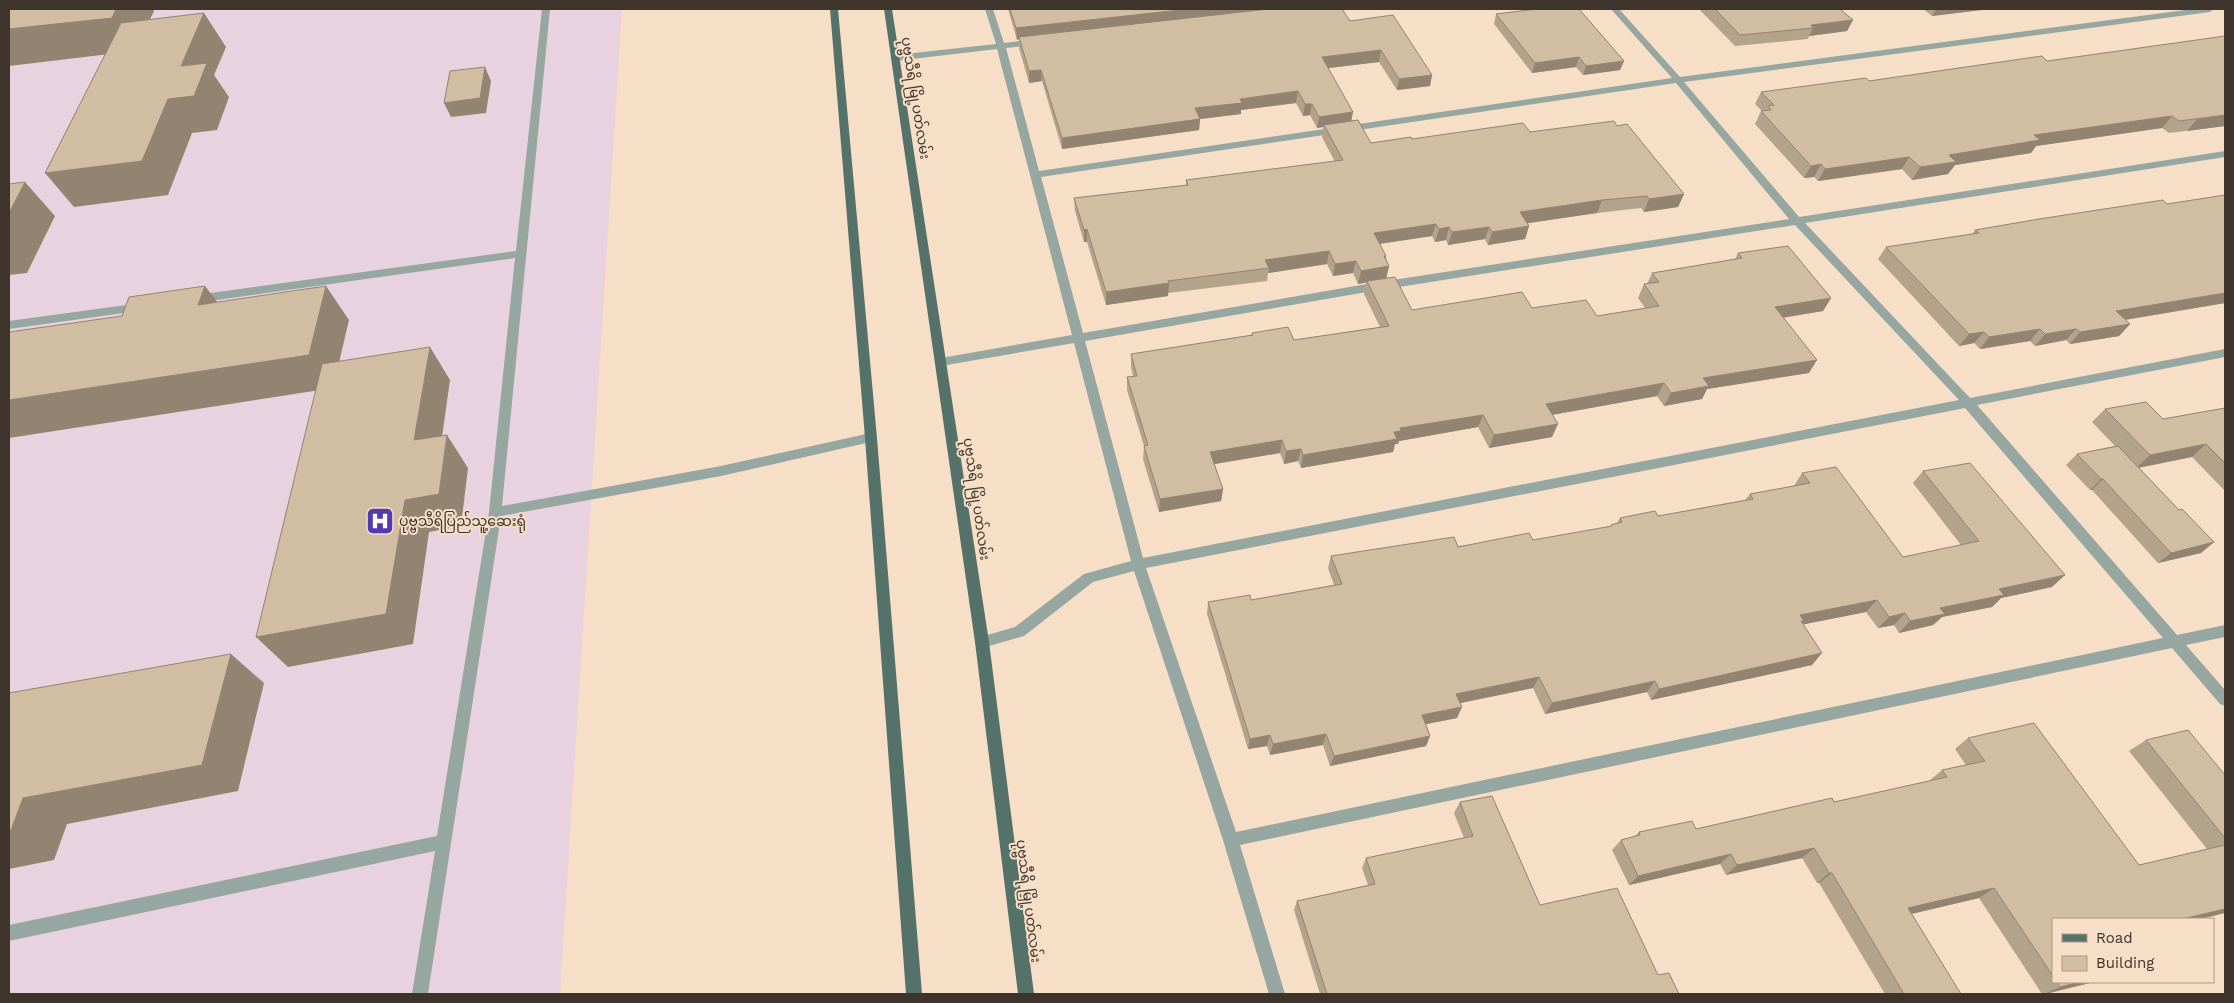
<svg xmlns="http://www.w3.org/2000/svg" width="2234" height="1003" font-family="'Work Sans','Noto Sans Myanmar',sans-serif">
<rect width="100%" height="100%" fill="#f7dec6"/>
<!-- medical -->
<path fill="#e8d2df" d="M9 9H622L560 994H9Z"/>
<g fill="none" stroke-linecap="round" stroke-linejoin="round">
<!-- minor -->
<path fill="#96a6a1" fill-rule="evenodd" d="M542 9H550L502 506 721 466 871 433 877 438 875 441 721 476 501 516 428 994H412L435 851 9 941V925L437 836 489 512 515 258 196 303 191 299 196 295 516 251Z
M985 9H993L1004 43 1034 39 1038 42 1034 45 1006 48 1039 171 1672 78 1611 9H1619L1680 77 2193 9H2214L2210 12 1684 82 1799 217 2225 151V157L1805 223 1970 398 2225 349V357L1977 405 2177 635 2225 625V637L2186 645 2225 690V706L2220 704 2172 648 1240 845 1285 994H1269L1223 840 1134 571 1093 582 1024 636 982 648 977 646 975 642 977 638 1015 627 1084 574 1131 561 1074 343 941 366 935 362 941 358 1072 335 997 49 895 61 891 58 895 55 996 44ZM1676 83 1789 219 1367 284 1083 333 1041 177ZM1795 225 1959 400 1143 558 1085 341 1367 292ZM1965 408 2163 638 1236 832 1146 568Z
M141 303 146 307 145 310 9 329V321Z"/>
<!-- major -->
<path fill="#55726a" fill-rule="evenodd" d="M830 9H838L877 438 922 994H906L865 438Z
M884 9H892L989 642 1034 994H1018L975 642Z"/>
</g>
<!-- wall -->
<path fill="#b4a38b" d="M1008 9H1342L1350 21 1432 75 1430 86 1397 90 1379 62 1328 68 1351 121 1371 143 1617 126 1684 194 1678 207 1644 212 1641 208 1597 213 1527 223 1529 226 1525 239 1488 245 1485 239 1448 245 1446 240 1435 242 1432 236 1380 244 1386 256V259L1389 266 1386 278 1412 310 1532 308 1597 316 1645 308 1638 298 1644 284H1647L1652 273 1735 259 1738 253 1831 298 1823 311 1783 318 1809 373 1707 389 1702 399 1664 406 1657 396 1552 415V437L1489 448 1478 427 1399 441 1398 444H1395L1393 452 1301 468 1298 461 1284 464 1280 453 1214 464 1223 489 1221 501 1159 512 1143 459 1144 446 1127 390V377L1133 376 1131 367V354L1251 335 1252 333 1294 340 1380 327 1364 294 1366 282 1358 284 1353 273 1333 276 1327 264 1268 273 1267 281 1168 293V296L1106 305 1087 242H1084L1075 211 1074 198 1186 185V180L1335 162 1322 137 1323 127 1317 128 1310 115 1303 116 1296 103 1241 110V114L1200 119 1199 130 1062 149 1042 81 1029 83 1019 48V39L1017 40Z
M1527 9H1579L1624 61 1620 70 1583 75 1576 67 1532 73 1494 24 1496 14 1528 10Z
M1699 9H1840L1853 20 1847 31 1809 36 1808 39 1735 46Z
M1923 9H1990L1932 16Z
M2047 61 2225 126 2169 133 2162 128 2036 146 2031 153 1955 165 1948 174 1912 180 1902 169 1818 181 1814 177 1804 178 1755 124 1761 111H1762L1755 104 1761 92 1869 81Z
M2225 195V303L2125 320 2130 324 2119 336 2070 344 2066 340 2035 346 2030 341 1980 349 1974 343 1959 346 1878 259 1886 247 1972 234 1975 230 2167 204Z
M2225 408V491L2192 457 2139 468 2179 510 2214 542 2201 553 2158 563 2092 490H2090L2066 465 2077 454 2115 446 2092 422 2105 409 2163 419Z
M1923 471 2052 587 2001 598 1992 607 1942 617 1933 625 1899 633 1894 625 1878 628 1866 612 1803 624 1812 665 1651 700 1647 692 1545 714 1533 688 1460 703 1457 718 1426 724 1430 736 1426 746 1330 766 1323 745 1270 755 1267 746 1248 749 1207 614 1208 602 1251 600 1334 585 1328 568 1331 556 1533 540 1610 527 1611 525 1617 523 1620 518 1658 516 1745 500 1750 494 1794 486 1802 473 1903 557 1961 545 1913 483Z
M1968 738 2139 865 2207 849 2129 751 2146 740 2225 775V913L2053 919V982H2094L2046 994H2042L1979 898 1911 914 1961 994H1885L1819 883H1817L1802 858 1726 875 1720 864 1629 885 1612 850 1621 840 1635 836 1639 832 1696 829 1834 802 1929 781 1942 770 1966 765 1955 749Z
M1460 802 1540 905 1658 975 1679 994H1320L1294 910 1297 901 1368 885 1362 868 1366 858 1464 838 1454 813Z"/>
<!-- shaded-wall -->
<path fill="#928471" d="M116 9H153L154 11 135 51 9 66V29Z
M1189 9H1285L1019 37V39L1017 40 1016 28Z
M1936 9H1990L1932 16Z
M204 13 226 47 214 75 229 97 217 130 192 133 168 195 74 207 45 173 181 66Z
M1853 20 1847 31 1809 36 1813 28 1811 25Z
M1381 50 1379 62 1321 69 1322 57Z
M1579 57 1576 67 1532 73 1535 63Z
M1624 61 1620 70 1583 75 1586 66Z
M485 67 491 81 486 113 451 117 444 103Z
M1041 70 1042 81 1029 83V71Z
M1432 75 1430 86 1397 90 1399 79Z
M1298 91 1296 103 1241 110V114L1200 119 1199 130 1062 149V138L1240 99Z
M1305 104H1312L1310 115 1303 116Z
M1353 112 1351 123 1324 125 1323 127 1317 128 1319 117Z
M2225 115V126L2187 131 2197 119Z
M2172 116 2162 128 2036 146 2031 153 1955 165 1948 174 1912 180 1920 167 1949 155 2034 135Z
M1909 157 1902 169 1818 181 1825 169Z
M1821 164 1814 177 1804 178 1811 166Z
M25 182 55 216 27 273 9 275V213Z
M1684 194 1678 207 1644 212 1649 199Z
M1602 200 1597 213 1516 225 1520 212Z
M1436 224 1432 236 1371 245 1374 233Z
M1529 226 1525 239 1488 245 1492 232Z
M1449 227 1446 240 1435 242 1439 229Z
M1489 227 1485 239 1448 245 1452 232Z
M1087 229V242H1084V230Z
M1329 251 1327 264 1268 273 1269 268 1265 260Z
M1384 256H1386L1384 267 1389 266 1386 279 1358 284 1361 271Z
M1356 261 1353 273 1333 276 1335 264Z
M1169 283 1168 296 1106 305V292Z
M205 286 231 320 198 305Z
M326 286 349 320 333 388 9 438V400Z
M2225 293V303L2106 323 2116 311Z
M1831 298 1823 311 1767 320 1775 307Z
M2130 324 2119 336 2070 344 2080 332Z
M2040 329 2030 341 1980 349 1989 337Z
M2076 329 2066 340 2035 346 2045 334Z
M1984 332 1974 343 1959 346 1969 334Z
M430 347 450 380 437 473 414 440Z
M1817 360 1809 373 1707 389 1702 399 1664 406 1671 393 1703 378Z
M1664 383 1657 396 1540 417 1546 404Z
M1483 415 1478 427 1399 441 1398 444H1395L1393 452 1301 468 1303 455 1394 432 1400 428Z
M1558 424 1552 437 1489 448 1494 435Z
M447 435 468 468 461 526 429 532 413 644 288 667 256 637 405 500Z
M1282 440 1280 453 1209 465 1210 452Z
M2206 444 2192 457 2136 468 2150 455Z
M1301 449 1298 461 1284 464 1286 451Z
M2101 479H2103L2092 490H2090Z
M1223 489 1221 501 1159 512 1160 499Z
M2214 542 2201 553 2158 563 2171 553Z
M2065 575 2052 587 2001 598 1992 607 1942 617 1933 625 1899 633 1910 621 1940 608 1999 589Z
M1877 600 1866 612 1801 625 1800 615Z
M1905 613 1894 625 1878 628 1889 617Z
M1822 653 1812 665 1651 700 1659 689Z
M231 654 264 683 238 791 67 824 54 860 9 869V835L23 798Z
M1539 677 1533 688 1451 705 1456 694Z
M1655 681 1647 692 1545 714 1552 703Z
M1462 707 1457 718 1417 726 1422 715Z
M1326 734 1323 745 1270 755 1273 744Z
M1270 735 1267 746 1248 749 1250 739Z
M1430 736 1426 746 1330 766 1334 756Z
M1814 848 1802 858 1726 875 1737 865Z
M1731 854 1720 864 1629 885 1638 876Z
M1829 873H1832L1819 883H1817Z
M1994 888 1979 898 1894 918 1908 908Z
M2225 909V913L2201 919H2182Z
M2079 982H2094L2044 994 2060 987Z"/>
<!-- building -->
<path fill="#d1bda2" stroke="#928471" d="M9 9H116L112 18 9 29Z
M1010 9H1189L1016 28Z
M1268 9H1342L1350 21 1393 15 1432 75 1399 79 1381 50 1322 57 1353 112 1319 117 1312 104H1305L1298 91 1240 99 1242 103 1195 108 1200 119 1062 138 1041 70 1029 71 1019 37Z
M1537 9H1579L1624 61 1586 66 1579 57 1535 63 1496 14Z
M1715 9H1840L1853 20 1811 25 1813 28 1740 35Z
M204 13 181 66 207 63 194 96 168 99 142 161 45 173 121 23Z
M2225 36V115L2179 121 2172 116 2034 135 2040 140 1949 155 1956 162 1920 167 1909 157 1825 169 1821 164 1811 166 1761 111 1771 110 1768 106 1774 105 1761 92 1866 78 1869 81 2042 56 2047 61Z
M485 67 480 98 444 103 450 71Z
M1358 120 1371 143 1411 137 1412 139 1523 123 1530 132 1614 121 1617 126 1627 124 1684 194 1649 199 1647 196 1602 200 1520 212 1529 226 1492 232 1489 227 1452 232 1449 227 1439 229 1436 224 1374 233 1386 256H1384L1389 266 1361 271 1356 261 1335 264 1329 251 1265 260 1269 268 1168 281 1169 283 1106 292 1087 229 1084 230 1074 198 1188 185 1186 180 1343 160 1324 125Z
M25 182 9 213V184Z
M2225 195V293L2116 311 2130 324 2080 332 2076 329 2045 334 2040 329 1989 337 1984 332 1969 334 1886 247 1979 233 1975 230 2039 219 2163 200 2167 204Z
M1788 246 1831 298 1775 307 1817 360 1703 378 1709 386 1671 393 1664 383 1546 404 1558 424 1494 435 1483 415 1400 428 1401 431 1394 432 1397 439 1303 455 1301 449 1286 451 1282 440 1210 452 1223 489 1160 499 1144 446 1148 445 1127 377 1137 376 1131 354 1253 335 1252 333 1288 327 1294 340 1389 326 1367 281 1395 277 1412 310 1522 292 1532 308 1586 300 1597 316 1659 306 1644 284 1659 282 1652 273 1742 258 1738 253Z
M205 286 198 305 326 286 309 355 9 400V332L122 316 129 297Z
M430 347 414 440 447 435 439 494 405 500 386 614 256 637 322 364Z
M2146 402 2163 419 2225 408V463L2206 444 2150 455 2105 409Z
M2118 446 2179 510 2182 509 2214 542 2171 553 2103 479H2101L2077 454Z
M1970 463 2065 575 1999 589 2004 595 1940 608 1945 614 1910 621 1905 613 1889 617 1877 600 1800 615 1804 621H1801L1822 653 1659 689 1655 681 1552 703 1539 677 1456 694 1462 707 1422 715 1430 736 1334 756 1326 734 1273 744 1270 735 1250 739 1208 602 1250 595 1251 600 1342 584 1331 556 1454 537 1458 547 1529 533 1533 540 1612 526 1611 525 1622 522 1620 518 1655 511 1658 516 1753 499 1750 494 1810 483 1802 473 1836 467 1903 557 1979 541 1923 471Z
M231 654 202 765 23 798 9 835V693Z
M2034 723 2139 865 2225 845V909L2182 919H2053V976L1994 888 1908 908 1961 994H1904L1832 873H1829L1814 848 1737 865 1731 854 1638 876 1621 840 1640 835 1639 832 1692 821 1696 829 1832 798 1834 802 1947 777 1942 770 1985 761 1968 738Z
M2188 730 2225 775V838L2146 740Z
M1492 796 1540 905 1617 888 1658 975 1669 973 1679 994H1327L1297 901 1375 884 1366 858 1473 836 1460 802Z
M2057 982H2079L2060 987Z"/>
<!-- icons -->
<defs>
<g id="hospital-square" transform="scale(1.4375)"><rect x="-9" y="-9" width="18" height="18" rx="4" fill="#543ab2" stroke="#f7dec6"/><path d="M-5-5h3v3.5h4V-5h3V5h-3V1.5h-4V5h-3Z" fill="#fff"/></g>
</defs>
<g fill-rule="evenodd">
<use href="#hospital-square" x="380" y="521"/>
</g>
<g text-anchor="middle" stroke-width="4" stroke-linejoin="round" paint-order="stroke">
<!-- street labels -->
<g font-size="14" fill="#3e342b" stroke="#f7dec6">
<text transform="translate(916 98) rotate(81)" y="5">ပုဗ္ဗသီရိ မြို့ပတ်လမ်း</text>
<text transform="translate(977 499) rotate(82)" y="5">ပုဗ္ဗသီရိ မြို့ပတ်လမ်း</text>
<text transform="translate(1029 901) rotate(83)" y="5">ပုဗ္ဗသီရိ မြို့ပတ်လမ်း</text>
</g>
<!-- poi labels -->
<g font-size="14" fill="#3e342b" stroke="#f7dec6" text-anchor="start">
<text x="399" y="526">ပုဗ္ဗသီရိပြည်သူ့ဆေးရုံ</text>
</g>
</g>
<!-- border -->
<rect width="2234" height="1003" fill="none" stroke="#3e342b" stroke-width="20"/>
<!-- legend -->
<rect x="2052" y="918" width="162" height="65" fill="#f7dec6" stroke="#ad9a88"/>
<rect x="2062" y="934" width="25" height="8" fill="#55726a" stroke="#ad9a88"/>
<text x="2096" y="943" font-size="15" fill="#3e342b">Road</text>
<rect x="2062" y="956" width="25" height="15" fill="#d1bda2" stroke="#ad9a88"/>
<text x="2096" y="968" font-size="15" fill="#3e342b">Building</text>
</svg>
